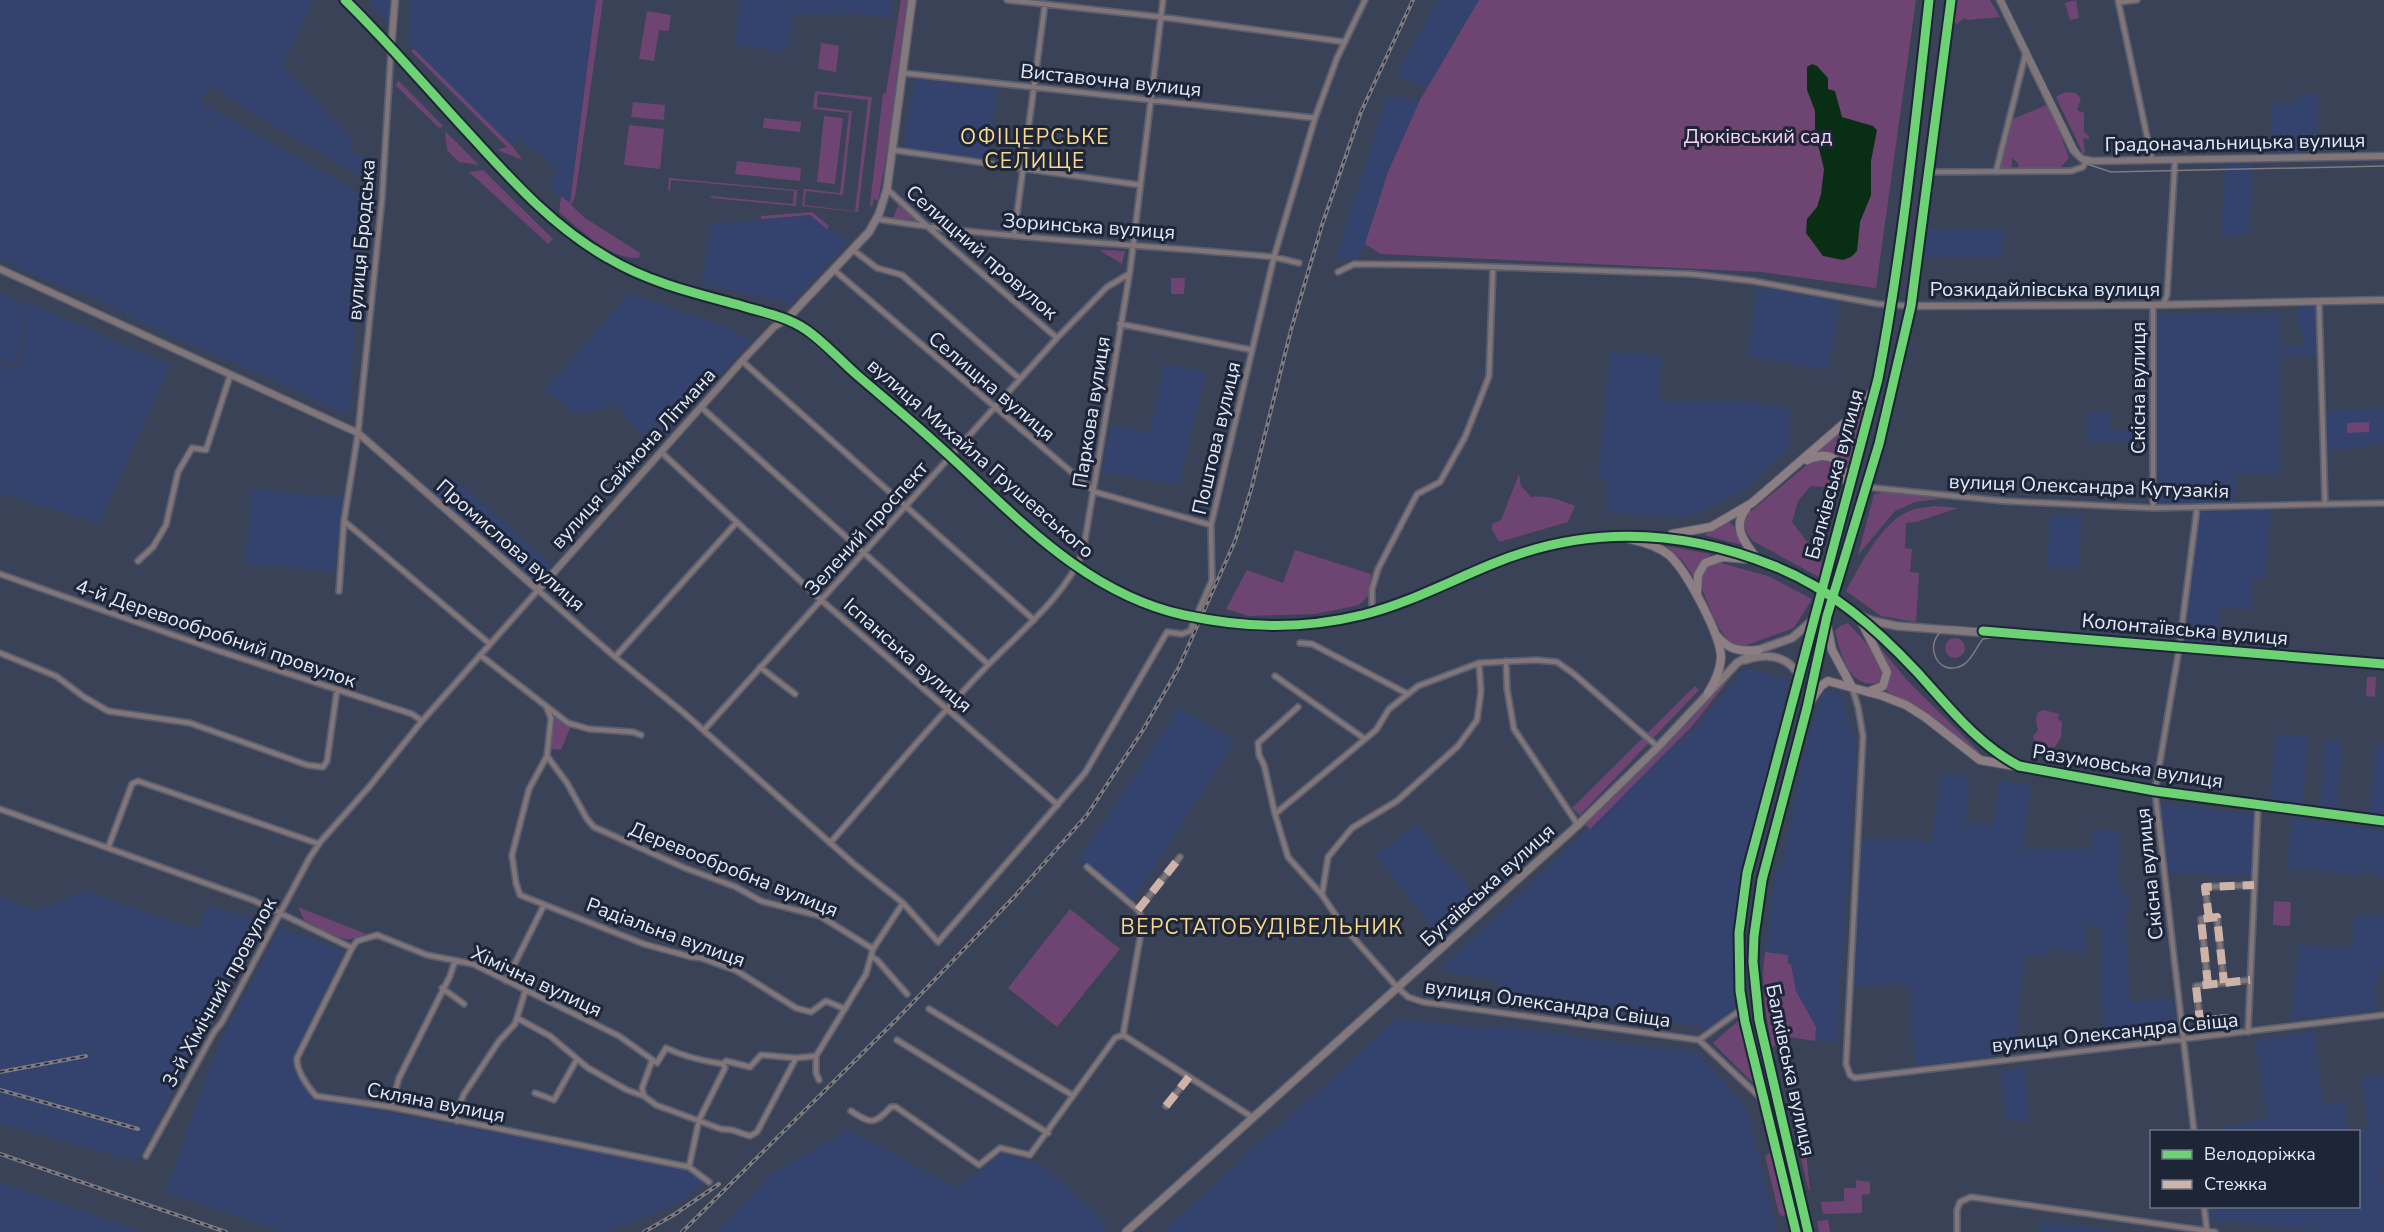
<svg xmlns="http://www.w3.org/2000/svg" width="2384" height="1232" font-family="'Nunito Sans',sans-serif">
<rect width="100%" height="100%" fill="#3a4257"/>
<!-- built -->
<path fill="#33436d" d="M0 0H309L312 3 282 67 355 141 348 149 370 162 369 172 362 177 261 118 211 85 200 102 365 196 357 284 350 404 344 413 240 365 170 336 89 296 53 284 0 258Z
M369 0H391L389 28Z
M411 0H596L569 204 550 187 558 170 534 150 532 152 521 141 522 139 520 136 512 146 408 43Z
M740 0H893L890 18 846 12 845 15 795 13 785 52 735 44Z
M1438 0H1479L1427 87 1395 76Z
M914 79 998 89 988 160 904 148Z
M2297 94H2317L2318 135 2302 136 2303 157 2272 158 2271 103H2297Z
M1387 97 1420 100 1388 172 1365 244 1356 259 1336 258Z
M2226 159H2253L2249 234 2221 235Z
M811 215 847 242 790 305 781 301 701 284 712 224Z
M1923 229H2004L2001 258 1920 257Z
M1756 286 1840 302 1828 370 1748 356Z
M0 293 26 304 17 364 0 359Z
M629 293 732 329 750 342 663 438 649 439 626 420 622 407 616 408 613 400 603 410 576 414 543 389 562 372Z
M2297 301H2319L2322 355 2281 356V345H2303V332H2298Z
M28 302 170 365 99 523 0 493V364L19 368Z
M2279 314 2280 474H2235V511L2271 508 2265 579 2253 578 2250 610 2221 607 2218 649 2180 646 2198 512 2217 511H2153V432L2152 443 2088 442V412H2109V430L2153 431V315Z
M1610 352 1661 355 1660 402 1748 401 1790 409 1789 447 1744 490 1689 517 1607 513 1609 483 1598 479Z
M1164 364 1206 372 1179 485 1102 472 1111 426 1150 432Z
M2382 408 2384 443 2369 444V447L2327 450 2325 411Z
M453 478 554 567 537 588 436 495Z
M252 489 345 498 333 571 245 563Z
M2051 514 2082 516 2078 568 2047 566Z
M1745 668 1789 680 1739 898 1734 961 1736 1003 1734 1010 1718 1022 1713 1023 1712 1028 1582 1012 1497 996 1500 981 1447 972 1443 967 1697 725Z
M1828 690 1841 695 1856 746 1836 1043 1815 1041 1816 1027 1796 991 1791 965H1788L1787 955 1765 952 1775 873 1782 863 1803 757 1822 693Z
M1180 708 1235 741 1133 900 1079 859Z
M2277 734 2308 736 2302 809 2269 805Z
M2326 740 2342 742 2336 814 2319 812Z
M2376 745 2384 746V818H2368Z
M1943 775 1970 777 1965 823 1994 826 1999 781 2031 785 2023 850H2087L2092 841 2093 828 2120 832 2118 881 2121 882 2120 892 2129 894 2130 899V906H2125L2130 1002 2173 999 2177 1032 2103 1040 2101 929 2086 924V953L2048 947 2047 957 2024 955 2018 1004 2017 1053 1917 1066 1912 1027 1911 988H1906L1905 983 1854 986 1861 841 1896 839 1930 842Z
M2163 804 2254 814 2251 876 2169 873 2157 807Z
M2292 818 2384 831V880H2380L2381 874 2359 872V877L2300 866 2299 870 2287 868Z
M1417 824 1437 852 1483 904 1443 941 1376 855Z
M84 891 197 930 208 906 262 921 137 1161 0 1124V897L36 911Z
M2355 915 2384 917V968H2379L2378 986 2374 987 2376 1011 2291 1019 2298 946 2352 947Z
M280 927 344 951 290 1065 313 1098 687 1169 705 1181 681 1202 622 1226 601 1232H283L165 1192 219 1043Z
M1396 1019 1486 1028 1487 1025 1696 1052 1714 1070 1748 1111 1775 1224V1232H1162L1244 1158V1152L1258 1144 1312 1097Z
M2315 1031 2323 1104 2344 1101 2348 1131 2368 1128 2361 1078 2384 1075V1169L2380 1170 2384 1191V1232H2326L2211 1220 2209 1207 2358 1206V1132L2223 1131V1128L2268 1117 2255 1040Z
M2025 1068 2028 1121H2011L2005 1118 2001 1071Z
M847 1129 958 1189 1001 1152 1042 1165 1107 1224 1102 1232H716L771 1174 835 1138Z
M0 1182 119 1224 142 1232H0Z
M2041 1221 2124 1232H2040Z"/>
<!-- green -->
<path fill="#6e4572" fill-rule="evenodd" d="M596 0H603L575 197 571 205 585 218 640 253 639 258C610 260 580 229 559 212L561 196 570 203Z
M901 0H907L887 152 878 201 874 199 872 208 870 204 883 94 886 93Z
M1479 0H1916L1876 288 1762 272 1381 254 1365 244 1388 172 1420 100Z
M1955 0H1990L2000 17 1968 20 1964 18 1957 24 1953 22Z
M2076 0 2079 18 2070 20 2065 3Z
M647 11 671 15 669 31 659 30 654 61 639 59Z
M821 43 839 46 836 72 818 69Z
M414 49 512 146 523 160 497 150 507 147 411 51Z
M399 81 443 126 440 128 438 127 395 85Z
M815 91 872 97 858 212 802 206 804 189 840 193 849 113 813 109ZM818 94 868 100 855 211 804 205 806 191 843 195 852 111 817 107Z
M2065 92 2075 93 2081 98 2077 110 2084 113V132L2089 136V139L2083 138 2085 153H2083L2056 97Z
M633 102 665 105 664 120 631 117Z
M2049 104 2069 158 2060 168 2019 169 2018 163 2012 158V167L2000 170 2010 120Z
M824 116 843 118 835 184 817 182Z
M764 118 801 122 800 132 763 128Z
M629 125 664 129 660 169 624 165Z
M445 131 479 165 459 162 447 150Z
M737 161 801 168 800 181 735 174Z
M483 170 553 239 548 244 469 172Z
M669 178 797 190 796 206 711 198V196L793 204 794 191 671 180 670 191 668 190Z
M899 204 917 220 893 218Z
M812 212 829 226 827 229 810 215 761 219V216Z
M1099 250 1125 251 1122 264Z
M1171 278H1185L1184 294H1171Z
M1861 412 1862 413 1848 467 1835 454 1818 451Z
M2369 422V432L2347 433V423Z
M1824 459 1838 468C1841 475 1839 482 1835 488L1811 486 1798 501 1792 522 1815 552 1823 555 1819 577 1753 541C1745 533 1741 522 1749 513L1808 464Z
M1519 474 1521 486 1531 497C1547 495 1560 500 1575 506L1568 522 1499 542 1492 530V524L1501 520Z
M1887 492 1940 499 1915 502 1895 511 1858 555 1874 494Z
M1935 506 1958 508 1916 522 1906 523 1905 548 1912 549 1910 572 1919 573 1916 622 1881 616 1846 591C1859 567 1881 524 1907 512 1916 508 1926 507 1935 506Z
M1729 522 1734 526 1742 545 1704 535Z
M1666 546 1711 554 1699 564 1693 576 1683 561Z
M1295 550 1371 574 1368 596 1359 605 1316 614 1249 616 1226 609 1247 570 1283 583Z
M1717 562 1768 576 1812 599 1794 628 1741 647C1722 647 1709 604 1702 589 1699 576 1705 567 1717 562Z
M1848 623 1867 644 1882 670 1879 682C1850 692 1840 652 1835 631L1840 626Z
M1945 648a10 10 0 1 1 20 0a10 10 0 1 1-20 0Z
M1876 643 1907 680 1985 758 1920 708 1886 691 1891 671Z
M1735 668 1737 669 1694 724 1590 829 1584 823 1692 719Z
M2367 677H2376L2375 697 2366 696Z
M1695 686 1699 690 1580 815 1572 808Z
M2044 710 2059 714 2058 719 2062 722 2061 737 2055 747C2047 749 2034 746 2033 736L2038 730C2036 723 2035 719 2038 712Z
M555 718 571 726 561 750 551 749Z
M2274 901 2291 902 2290 926 2273 925Z
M298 907 366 934 348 940 328 933 304 920Z
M1070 909 1120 949 1057 1027 1008 988Z
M1765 952 1788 955V964H1791L1796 991 1816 1027 1815 1041 1789 1037 1772 1048C1766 1015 1760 985 1765 952Z
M1740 1019 1753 1083 1713 1043Z
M1799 1151H1806L1810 1192 1808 1188Z
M1771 1152 1786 1215 1782 1216 1779 1214 1765 1156Z
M1856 1180 1870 1182V1194L1862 1195V1213L1823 1214 1821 1202 1844 1201V1188H1856Z
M1828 1220 1830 1232H1819L1817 1221Z"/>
<!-- water -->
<path fill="#082f13" d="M1812 64 1817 66 1828 78V89L1835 91 1842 117 1873 126 1877 130 1871 161V195L1860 222 1857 251 1851 257 1843 260 1823 256 1806 233 1807 219 1817 207 1821 194 1824 169 1815 132V111L1807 90V67Z"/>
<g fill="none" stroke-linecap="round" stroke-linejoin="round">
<!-- minor casing -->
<g stroke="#575e6f" stroke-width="8">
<path id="minor" d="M1007 0 1161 17 1345 42
M2118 0 2152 160
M2119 2 2137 0
M903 73 1315 118
M893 150 1140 185
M1930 172 2071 171 2083 167 2086 160
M1996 172 2026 52
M887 189 928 227 1057 338
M877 219C1008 240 1141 244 1274 257L1299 263
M1014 236 1045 4
M853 250 877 268 902 275 1020 379
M834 270 1095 492 1211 525
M1338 272 1354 264 1438 265 1692 274 1753 281 1878 304 1911 306
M2319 301 2325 504
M2163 305 2167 295 2175 160
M1120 324 1252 350
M742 361 1034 620
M701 407 988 664
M661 452 821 600 1058 805
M1865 487 2004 501 2153 508 2384 503
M2153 508V305
M344 521 490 644
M138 561 153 547 166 525 178 472 192 448 206 450 230 376
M0 574 219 651 412 714 422 721
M339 591 344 521 358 433 382 199 391 51
M1372 612V589L1378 569 1417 494 1440 482 1465 437 1486 384 1489 376 1493 267
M1300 643 1312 644 1408 694
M0 653 56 676 84 697 108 711 190 723 307 765 323 767 327 761 337 690
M480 655 568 723 589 729 633 732 641 735
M615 657 737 522
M1506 661 1507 689 1514 729 1578 825
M1479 663 1481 691 1477 720 1458 746 1397 801 1352 828 1328 857 1322 895 1343 926 1397 987 1408 997 1423 1002 1699 1040
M760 667 795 694
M1275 676 1365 739
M1852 687 1858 707 1863 736 1846 1064 1850 1075 1855 1078 2384 1015
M546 706 551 718 547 756 529 789 512 855 516 883 520 895 644 944 691 957 701 958 737 971 796 1008 811 1012 826 1001 845 1009
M704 730 1057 338 1107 287 1129 274
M547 756 567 783 587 819 594 827 685 868 736 887 761 901 820 916 873 949
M0 809 255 901 352 948 357 941 377 935 427 955 473 964 619 1036 657 1063 666 1048C685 1057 702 1061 723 1064L726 1061 750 1067 761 1055 796 1058 816 1056
M1275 814 1264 765 1259 755 1258 743 1298 707
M830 843C883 783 933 721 989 664 1021 631 1066 595 1083 552L1130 271 1163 0
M108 848 132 784 138 781 319 844
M1087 867 1138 910 1143 921 1123 1035
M1322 895 1288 857 1275 814 1376 730 1389 709 1418 686 1479 663 1536 660 1557 662 1574 674 1658 747
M1138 910 1180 857
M2209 918 2205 887 2254 885
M352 948 297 1058C296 1070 307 1086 316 1096L391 1107 689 1167 709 1182
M871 956 877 960 907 994
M506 981 544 905
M2208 985 2201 919 2217 917 2224 983
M442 988 464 1004
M929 1009 1072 1095
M517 1018 550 1036 588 1068 627 1090 644 1096 656 1105 721 1129 732 1130 750 1136 757 1132 796 1058
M2227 1018 2200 1021 2196 986 2250 980
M2248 1032 2258 804
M1123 1035 1252 1117
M897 1040 1048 1133
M1699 1040 1763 1100
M1699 1040 1742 1009
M819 1080 816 1073V1056L866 974 873 949 903 903
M535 1093 554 1100 577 1059
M644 1096 642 1088 652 1061
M1166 1106 1189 1077
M391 1107 399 1078 450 976 455 961
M851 1111C871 1124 874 1125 891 1107H896L979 1165 1000 1148 1030 1155 1115 1038 1123 1035
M457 1121 459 1106 464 1094 499 1041 515 1024 525 992
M2194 1132 2155 791 2179 649 2197 508
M146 1156 214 1032 222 1022 310 857 321 841 369 787 422 721 538 590 615 657 684 713 854 864 903 903 938 942 1085 773 1167 632 1182 634 1190 631 1212 580 1211 525 1274 257 1315 118 1337 58 1365 0
M689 1167 699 1120 725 1068 723 1064
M2204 1206 2207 1232
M1957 1232V1210L1960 1202 1971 1197 2215 1232"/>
</g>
<!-- tertiary casing -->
<g stroke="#575e6f" stroke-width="9">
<path id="tertiary" d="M2000 0 2073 150 2082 159 2092 161 2384 156
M391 49 395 0
M0 269 358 433 538 590 742 361 774 327 785 320
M1911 306 2153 305 2384 300"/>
</g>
<!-- secondary casing -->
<g stroke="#575e6f" stroke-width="10">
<path id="secondary" d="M786 320 869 232 879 214 887 189 912 0
M1861 616 1873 621 1897 626 2384 664
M1745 660C1767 653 1789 655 1800 678
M1126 1232 1578 825 1658 747 1737 663 1758 650 1792 638 1814 619"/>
</g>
<!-- primary casing -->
<g stroke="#575e6f" stroke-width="10">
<path id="primary" d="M345 0 495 162 565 230 606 257 647 277 799 325 942 449 1011 513 1069 561 1119 590 1159 608 1186 615
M1807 460C1831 449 1843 461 1848 485
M1746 509C1731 528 1746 544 1758 560
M1672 534 1711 527 1752 503 1849 419 1873 391
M1630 539C1644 542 1658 546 1669 555 1686 570 1721 635 1721 658 1720 671 1715 682 1708 693
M1697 593 1698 575 1705 563 1723 557 1746 559
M1854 612C1887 638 1914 669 1943 700 1966 725 1988 750 2019 766L2155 791 2384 821
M1859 617 1887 672 1883 686 1868 692
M1236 624C1286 633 1355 621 1402 603 1433 591 1463 575 1494 563 1598 521 1708 530 1806 581
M1827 625 1832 650 1852 687
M1717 636C1729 650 1740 652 1758 650
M1810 702 1821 686 1828 681 1883 696 1906 705 1925 717 1980 760 2014 766
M1796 1232 1745 1022 1740 991 1739 933 1747 873 1878 379C1902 254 1915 127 1929 0
M1808 1232 1759 1020 1753 962 1754 936 1762 880 1807 708 1827 616 1879 444 1911 306 1951 0"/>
</g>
<!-- minor -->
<use href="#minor" stroke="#817577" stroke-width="4.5"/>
<!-- tertiary -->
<use href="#tertiary" stroke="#817577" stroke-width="6"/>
<!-- secondary -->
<use href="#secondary" stroke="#83787c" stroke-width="7"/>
<!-- primary -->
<use href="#primary" stroke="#8c7e83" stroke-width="8"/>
<!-- tram -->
<path stroke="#7f7a80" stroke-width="1.5" d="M2003 0 2081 158 2087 164 2111 172 2384 166
M2384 662 1952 627C1919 634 1935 681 1963 665 1972 660 1976 647 1983 639L1994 637 2384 665"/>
<!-- rail casing -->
<g stroke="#7f7a80" stroke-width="4">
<path id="rail" d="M0 1072 86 1056
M0 1090 138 1129
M0 1154 226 1232
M644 1232 675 1214 719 1184
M682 1232 896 1020 1015 896 1087 815 1143 730 1179 667 1235 541 1251 490 1291 330 1322 225 1361 112 1413 0"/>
</g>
<!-- rail -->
<use href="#rail" stroke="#1d2537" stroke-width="1.5" stroke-dasharray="4.5" stroke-linecap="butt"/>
<!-- primary-bridge casing -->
<g stroke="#575e6f" stroke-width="10" stroke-linecap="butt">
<path id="primary-bridge" d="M1806 581 1854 612
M1186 615 1236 624"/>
</g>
<!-- primary-bridge -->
<use href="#primary-bridge" stroke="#8c7e83" stroke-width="8"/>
<!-- quiet -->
<path stroke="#ceb3a9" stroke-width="8" stroke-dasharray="15 8" stroke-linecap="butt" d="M1138 910 1180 857
M2209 918 2205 887 2254 885
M2208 985 2201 919 2217 917 2224 983
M2227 1018 2200 1021 2196 986 2250 980
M1166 1106 1189 1077"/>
<!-- cycleway casing -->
<g stroke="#1d2537" stroke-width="13">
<path id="cycleway" d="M345 0C390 44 431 93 474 139 514 183 555 228 608 258 648 282 694 293 739 305 761 312 786 316 805 329 823 341 840 360 857 375 885 399 913 422 940 447 1013 513 1083 593 1184 615 1245 628 1300 630 1362 615 1407 604 1448 582 1492 564 1586 525 1679 528 1774 566 1830 588 1876 628 1917 672 1948 706 1977 744 2019 766L2155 791 2384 821
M1983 631 2384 664
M1796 1232 1745 1022 1740 991 1739 933 1747 873 1878 379C1902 254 1915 127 1929 0
M1808 1232 1759 1020 1753 962 1754 936 1762 880 1807 708 1827 616 1879 444 1911 306 1951 0"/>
</g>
<!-- cycleway -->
<use href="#cycleway" stroke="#6cd273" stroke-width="9"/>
</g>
<g text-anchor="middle" stroke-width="6" stroke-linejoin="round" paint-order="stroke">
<!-- street labels -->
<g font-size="20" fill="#e1e9fd" stroke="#1d2537">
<text transform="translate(1111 80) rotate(6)" y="7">Виставочна вулиця</text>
<text transform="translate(2235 142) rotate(-1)" y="7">Градоначальницька вулиця</text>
<text transform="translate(1089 226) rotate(4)" y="7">Зоринська вулиця</text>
<text transform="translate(361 240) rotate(-85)" y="7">вулиця Бродська</text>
<text transform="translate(982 252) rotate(41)" y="7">Селищний провулок</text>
<text x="2045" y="296">Розкидайлівська вулиця</text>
<text transform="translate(992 386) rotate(40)" y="7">Селищна вулиця</text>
<text transform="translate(2138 388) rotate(-90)" y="7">Cкісна вулиця</text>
<text transform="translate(1091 412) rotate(-81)" y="7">Паркова вулиця</text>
<text transform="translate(1216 438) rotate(-77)" y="7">Поштова вулиця</text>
<text transform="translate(633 458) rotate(-48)" y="7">вулиця Саймона Літмана</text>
<text transform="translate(981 458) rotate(41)" y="7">вулиця Михайла Грушевського</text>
<text transform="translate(1834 474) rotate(-75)" y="7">Балківська вулиця</text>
<text transform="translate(2089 486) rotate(2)" y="7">вулиця Олександра Кутузакія</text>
<text transform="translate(866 528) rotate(-48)" y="7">Зелений проспект</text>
<text transform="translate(511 545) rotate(41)" y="7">Промислова вулиця</text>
<text transform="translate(2185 629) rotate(5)" y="7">Колонтаївська вулиця</text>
<text transform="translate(216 633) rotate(19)" y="7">4-й Деревообробний провулок</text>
<text transform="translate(908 655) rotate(41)" y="7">Іспанська вулиця</text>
<text transform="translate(2128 766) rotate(9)" y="7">Разумовська вулиця</text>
<text transform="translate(734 869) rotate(22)" y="7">Деревообробна вулиця</text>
<text transform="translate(2149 874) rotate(-96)" y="7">Cкісна вулиця</text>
<text transform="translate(1487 885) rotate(-42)" y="7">Бугаївська вулиця</text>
<text transform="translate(666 932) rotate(20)" y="7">Радіальна вулиця</text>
<text transform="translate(537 981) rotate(25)" y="7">Хімічна вулиця</text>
<text transform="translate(219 992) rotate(-61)" y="7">3-й Хімічний провулок</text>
<text transform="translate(1548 1003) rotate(8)" y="7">вулиця Олександра Свіща</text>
<text transform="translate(2115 1032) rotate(-6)" y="7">вулиця Олександра Свіща</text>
<text transform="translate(1791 1070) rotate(78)" y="7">Балківська вулиця</text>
<text transform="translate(436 1102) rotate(11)" y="7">Скляна вулиця</text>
</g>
<!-- park labels -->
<g font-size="20" fill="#f7d3f6" stroke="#1d2537">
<text x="1758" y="143">Дюківський сад</text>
</g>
<!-- neighbourhood labels -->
<g font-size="21" letter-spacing="1.5" fill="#f9d98e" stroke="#1d2537">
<text x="1035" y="144">ОФІЦЕРСЬКЕ<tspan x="1035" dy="24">СЕЛИЩЕ</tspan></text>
<text x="1262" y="934">ВЕРСТАТОБУДІВЕЛЬНИК</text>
</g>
</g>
<!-- legend -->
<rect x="2150" y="1130" width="210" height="78" fill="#1d2537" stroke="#6b7386" stroke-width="1.5"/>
<rect x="2162" y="1150" width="30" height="9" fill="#6cd273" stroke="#6b7386" stroke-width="1.5"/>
<text x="2204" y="1160" font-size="18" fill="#e1e9fd">Велодоріжка</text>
<rect x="2162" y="1180" width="30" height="9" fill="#ceb3a9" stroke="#6b7386" stroke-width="1.5"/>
<text x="2204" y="1190" font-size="18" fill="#e1e9fd">Стежка</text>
</svg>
